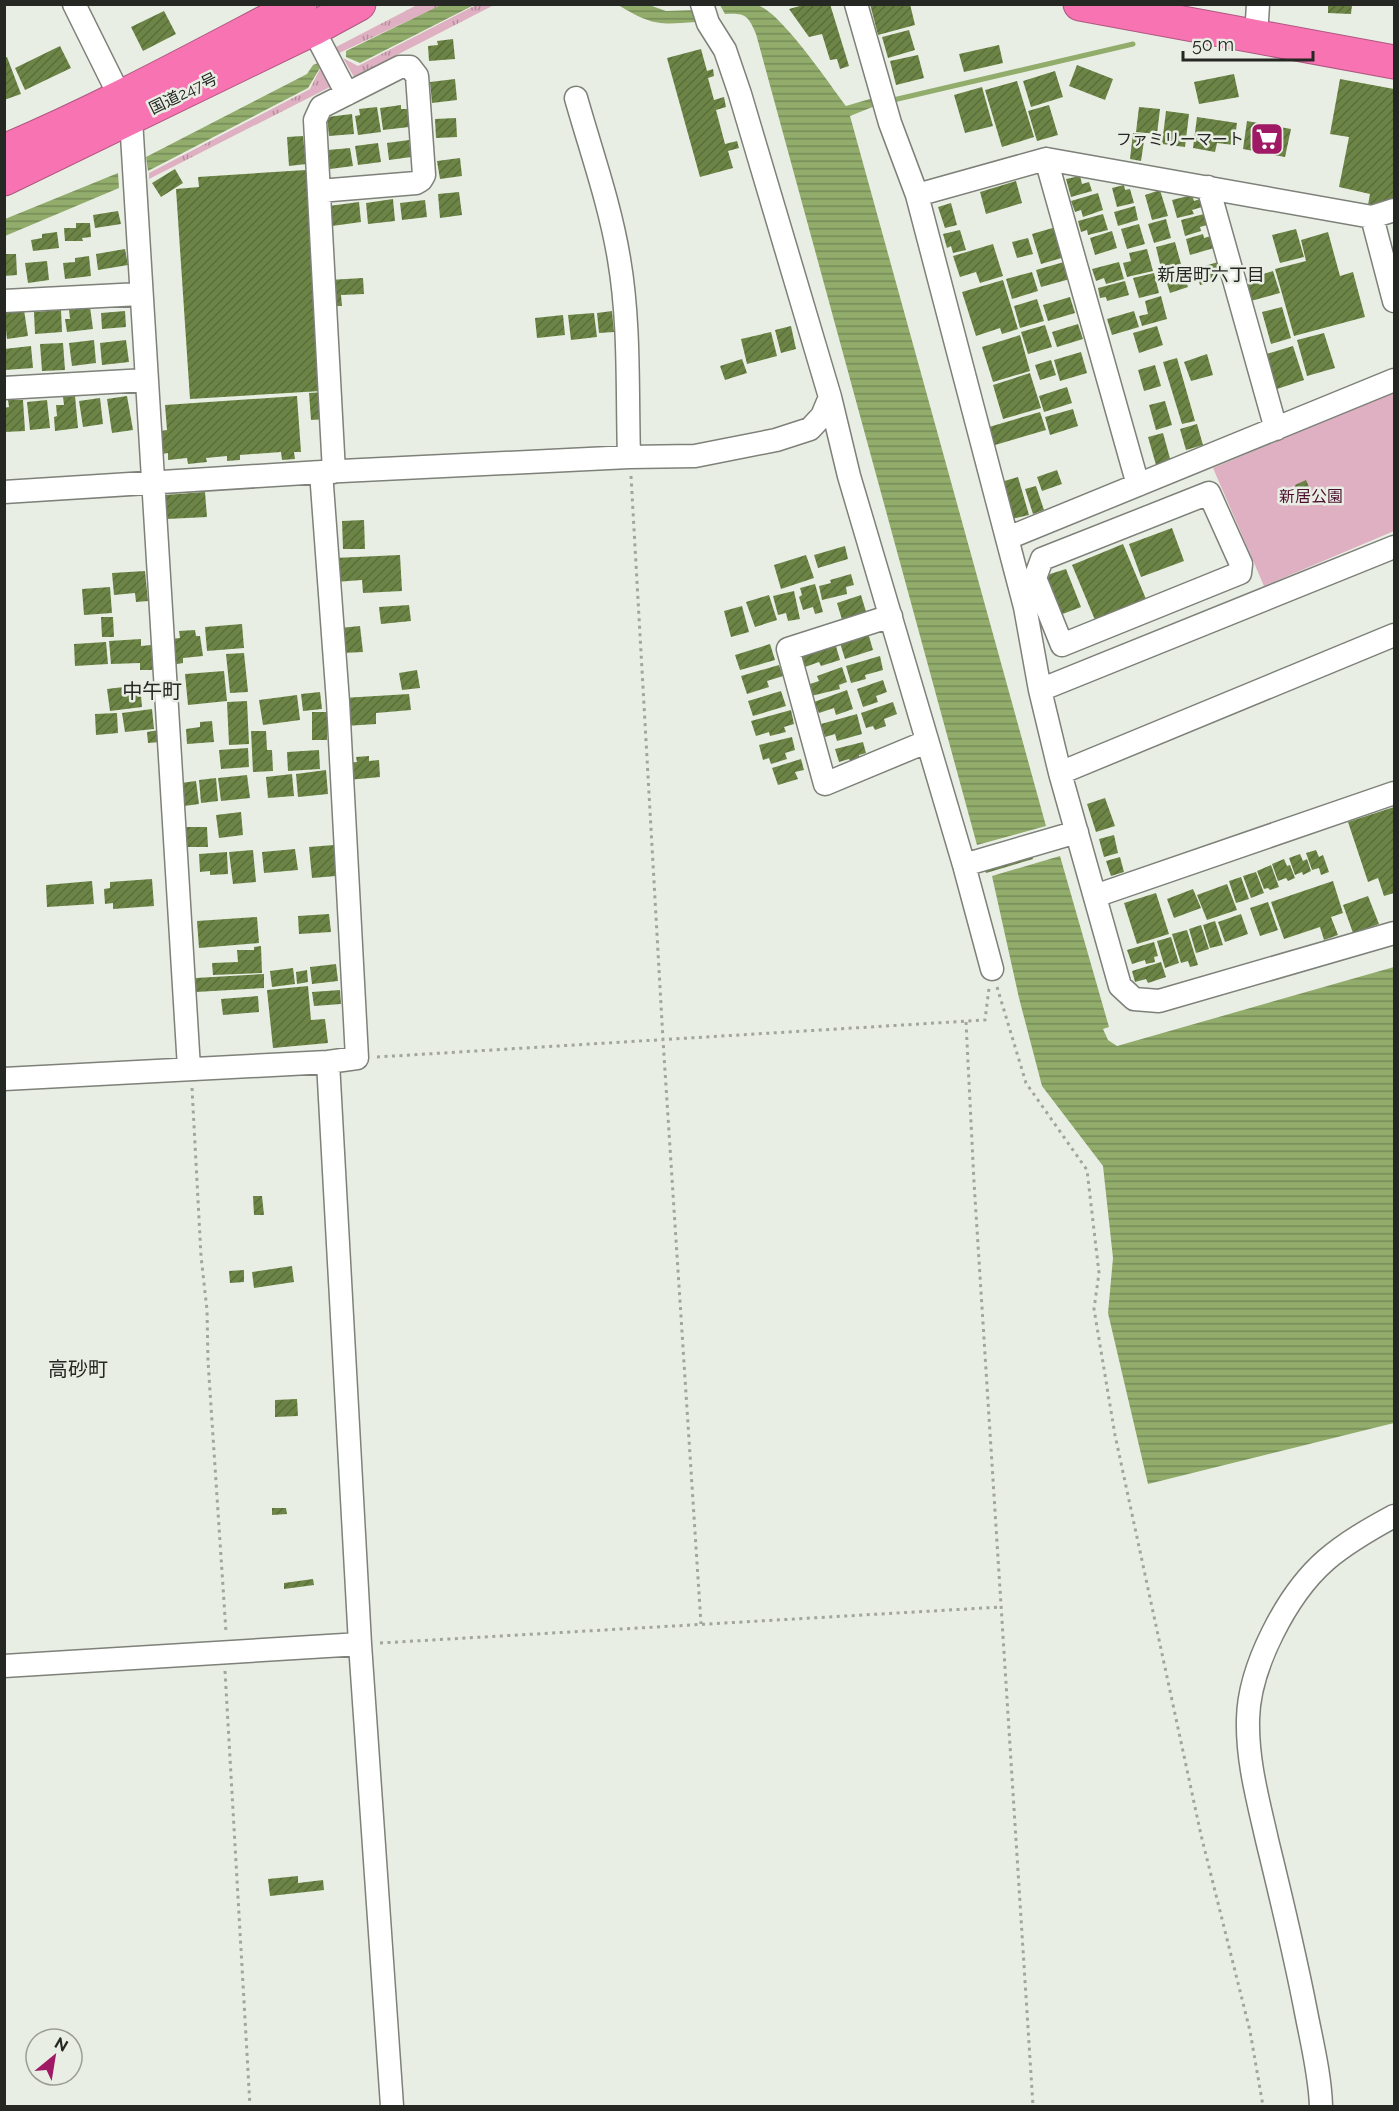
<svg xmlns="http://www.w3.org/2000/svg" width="1399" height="2111" font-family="Raleway,'Noto Sans JP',sans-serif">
<defs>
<pattern id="grass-tufts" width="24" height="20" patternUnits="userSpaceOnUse" patternTransform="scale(1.5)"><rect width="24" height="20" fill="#dfafc2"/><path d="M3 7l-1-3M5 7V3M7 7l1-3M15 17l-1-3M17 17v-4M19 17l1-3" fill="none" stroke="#b58e9d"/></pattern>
<pattern id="water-rules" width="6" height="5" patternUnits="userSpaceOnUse" patternTransform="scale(1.5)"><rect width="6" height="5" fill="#91ac6b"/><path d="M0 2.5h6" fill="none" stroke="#768c58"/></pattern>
<pattern id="building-hatch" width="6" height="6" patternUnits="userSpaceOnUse" patternTransform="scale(1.5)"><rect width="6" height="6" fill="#6c8546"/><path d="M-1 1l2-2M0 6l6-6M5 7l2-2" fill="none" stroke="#596d3a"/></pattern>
</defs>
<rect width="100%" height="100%" fill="#e9eee4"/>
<!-- grass -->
<path fill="url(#grass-tufts)" d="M478 4 494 5 354 77 343 58 358 66Z
M417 5H442L339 53 336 47Z
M320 69 330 87 149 179V173L310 89Z"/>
<!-- park -->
<path fill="#dfafc2" d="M1394 392V531L1264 586 1213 468Z"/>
<!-- water -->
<path fill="url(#water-rules)" d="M443 4 474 5 360 63 346 57V51Z
M618 5H649L666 11 695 10 696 22C657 25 652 25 618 5Z
M720 5C731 5 747 2 757 5 780 11 830 85 846 106L873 98 875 106 850 116 1046 826 977 845 756 34C748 15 745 13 725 14Z
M318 63 320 68 308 88 148 171 146 157 307 74 313 65Z
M118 173 119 188 5 236V219Z
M1060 856 1109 1027 1103 1029 1108 1040 1117 1046 1394 967V1423L1148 1484 1108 1313 1113 1258 1103 1166 1042 1086 1019 998 992 876Z"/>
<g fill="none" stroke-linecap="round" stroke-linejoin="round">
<!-- stream -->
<path stroke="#91ac6b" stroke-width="5" d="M889 101 1133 44"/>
</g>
<!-- building -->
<path fill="url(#building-hatch)" d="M807 4H830L849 66 840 69 837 59 830 60 822 34 809 37 789 9Z
M870 4H910L915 25 878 35Z
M1328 5H1352L1351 14 1328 13Z
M164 11 176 34 143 51 131 27Z
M909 30 915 50 888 58 882 37Z
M453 39 455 59 429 61 428 46 438 45 437 41Z
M999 45 1003 63 964 72 959 54Z
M60 46 71 68 25 90 15 68Z
M701 49 707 71 713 69 714 76 708 78 714 100 724 97 726 107 716 110 725 144 737 141 739 148 728 151 733 168 700 177 667 58Z
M918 55 924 78 896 85 890 61Z
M7 57 21 94 4 100V58Z
M1077 65 1113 79 1105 100 1069 86Z
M1055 71 1063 97 1031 107 1023 81Z
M1234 74 1239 97 1199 104 1194 82Z
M455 79 457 100 432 103 430 82Z
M1340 79 1394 89V199L1368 205 1370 194 1339 187 1349 137 1330 134Z
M1017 81 1034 137 1002 147 985 90Z
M982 87 993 126 965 133 954 95Z
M401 105V109H407L409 127 383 130 380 108Z
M1049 105 1058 135 1037 141 1028 111Z
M377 107 381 132 358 135 355 116 360 115 359 109Z
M1139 107 1160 109 1157 134 1136 132Z
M1166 111 1189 114 1185 147 1162 144Z
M352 114 354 134 329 136 327 117Z
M1197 117 1237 123 1234 145 1217 143 1215 152 1193 148Z
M456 118 457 137 436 138 435 119Z
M1247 121 1291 129 1285 157 1243 149Z
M1133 133 1145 134 1141 161 1130 159Z
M303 136 306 164 289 166 287 137Z
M409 140 411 157 389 160 387 143Z
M378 143 381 162 358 165 355 146Z
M350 148 353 166 330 169 328 150Z
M460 158 462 176 440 179 437 161Z
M175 169 183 183 161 197 152 183Z
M306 170 321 391 190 399 176 189 199 187 198 177Z
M1080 176 1082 184 1089 182 1092 191 1071 197 1066 179Z
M1016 181 1022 203 986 214 980 192Z
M1124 185 1125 190 1130 189 1134 203 1117 207 1112 188Z
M1160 190 1168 216 1152 220 1145 195Z
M459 192 462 215 440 218 438 194Z
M1098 193 1103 210 1083 217 1081 210 1075 212 1071 201Z
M1192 195 1194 201 1200 199 1202 207 1192 210 1194 214 1177 218 1172 200Z
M393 199 395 221 368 224 366 203Z
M425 200 427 217 402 220 400 203Z
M359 202 361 222 332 226 329 206Z
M951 203 957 225 945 228 938 207Z
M1135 206 1138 220 1118 226 1114 212Z
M118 211 121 224 95 228 93 215Z
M1103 214 1108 230 1088 235 1087 230 1081 232 1078 221Z
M1204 214 1207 225 1200 227 1201 231 1185 236 1181 220Z
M1166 219 1171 238 1154 243 1148 224Z
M76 223H90L91 237 82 238 83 241H65L64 228H76Z
M1139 224 1145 244 1127 249 1121 229Z
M1056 227 1065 257 1041 264 1032 234Z
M1296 229 1304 257 1280 263 1272 235Z
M960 230 966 250 953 253 951 246 947 248 943 234Z
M1112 231 1117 248 1095 255 1090 238Z
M57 232 59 248 33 251 31 240 42 238V234Z
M1328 232 1340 276 1353 272 1365 317 1294 336 1275 269 1306 261 1301 240Z
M1203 234 1204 238 1211 236 1214 248 1190 255 1186 239Z
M1028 238 1033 254 1017 258 1012 242Z
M1175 242 1181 264 1161 268 1156 247Z
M993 244 1003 276 980 283 976 272 960 277 953 256Z
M125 249 128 265 98 270 96 254Z
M1147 249 1153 271 1127 277 1123 263 1131 261 1129 253Z
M4 254H16L17 275 4 276Z
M89 256 91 276 65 279 63 263 75 262V258Z
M47 261 49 280 28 283 25 263Z
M1064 262 1070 279 1041 287 1036 270Z
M1119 262 1124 279 1106 284 1104 278 1096 281 1092 269Z
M1218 262 1222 275 1215 276 1216 281 1200 285 1195 269Z
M1181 266 1188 287 1170 293 1163 271Z
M1273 271 1280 293 1247 302 1241 281Z
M1032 272 1038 291 1012 299 1006 279Z
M1154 273 1159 293 1139 298 1133 278Z
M363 278 364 294 341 295 342 306H331L329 280Z
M1003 280 1018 329 1002 334 1000 328 976 336 962 292Z
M1125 281 1129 295 1107 301 1106 297 1100 298 1098 288Z
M1161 296 1167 319 1142 326 1139 316 1148 314 1145 301Z
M1070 297 1075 313 1048 321 1043 305Z
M1037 299 1044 321 1020 328 1014 306Z
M90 307 93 329 67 332 65 319H70L69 310Z
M1282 307 1291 338 1271 344 1262 312Z
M24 310 28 336 7 339 4 313Z
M61 310 62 332 35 334 34 312Z
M125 311 126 327 102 329 101 313Z
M612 311 614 332 599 333 597 313Z
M1134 311 1139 327 1112 335 1107 319Z
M594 313 597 337 571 340 568 315Z
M563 315 565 335 537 338 535 318Z
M1078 324 1083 339 1057 347 1052 332Z
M1045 325 1052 347 1028 354 1021 332Z
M791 326 796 349 781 353 775 330Z
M1157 326 1163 345 1139 353 1133 333Z
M771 332 777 356 747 364 741 339Z
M1324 333 1335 368 1307 376 1297 340Z
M1020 335 1030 371 993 382 982 347Z
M94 340 96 363 72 366 69 343Z
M126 340 129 362 102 365 100 343Z
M63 343 65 370 42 371 40 344Z
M31 346 33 368 5 370 4 349Z
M1293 346 1304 380 1274 390 1263 355Z
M1081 352 1087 373 1060 381 1054 360Z
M1207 354 1213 375 1191 381 1184 362Z
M1177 358 1195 421 1182 424 1163 362Z
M742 359 747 373 725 380 720 366Z
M1051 360 1056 375 1040 380 1035 365Z
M1155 365 1161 386 1144 391 1138 370Z
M1030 373 1041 408 1003 419 993 385Z
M1067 387 1072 403 1044 412 1039 396Z
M324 392 326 419 311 420 309 393Z
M75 396 78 428 55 431 54 417 57 416 56 405H64L63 397Z
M127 396 133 430 112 433 107 399Z
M297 396 301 452H294L295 459 282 460 281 452 240 455V460L227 461V456L206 458 207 462 188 464 187 458 168 460V453L162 454 160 431 167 430 165 405Z
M100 398 103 424 83 427 79 401Z
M8 400H23L25 431 4 432V408L9 407Z
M47 400 50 428 30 430 27 402Z
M1165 401 1172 425 1156 430 1149 405Z
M1073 409 1078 426 1050 435 1045 417Z
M1040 412 1046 430 995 445 989 427Z
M1197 424 1203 445 1186 450 1180 429Z
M1163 433 1171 462 1156 465 1148 437Z
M1057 470 1062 484 1042 491 1037 477Z
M1018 477 1029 515 1012 519 1001 482Z
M1306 480 1313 496 1302 501 1295 485Z
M1036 486 1044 510 1033 514 1025 489Z
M205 492 207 517 167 519 165 495Z
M364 520 365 549H343L342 521Z
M1172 528 1184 561 1141 577 1129 544Z
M1123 544 1146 599 1095 620 1072 565Z
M845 546 848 559 818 568 814 555Z
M400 555 402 591 363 593 362 580 335 582 334 558Z
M806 555 814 578 781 589 774 565Z
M1066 569 1081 607 1060 615 1045 582 1050 574Z
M145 571 148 601 136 602 135 593 114 595 112 573Z
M851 574 854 585 846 587 847 594 822 600 819 586 831 583 830 580Z
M815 584 823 612 815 614 813 607 803 610 799 597 802 595 800 588Z
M110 587 112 613 84 615 82 589Z
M794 591 800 619 788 621 786 613 778 615 773 596Z
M769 595 777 620 755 627 746 602Z
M861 595 867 615 843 623 837 603Z
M409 605 411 621 381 624 379 607Z
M742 606 749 632 731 637 724 611Z
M101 617H113L114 637H102Z
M242 624 244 648 207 651 205 627Z
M360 626 363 652 342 653 340 628Z
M195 630 196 636H200L203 656 183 658V663L172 665 171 639 180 638 179 631Z
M868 633 873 650 845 659 840 643Z
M141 639V646L151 645 153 670H140V663L111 664 109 641Z
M106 642 108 664 75 666 74 644Z
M835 643 840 660 821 666 819 662 805 667 800 654Z
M770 644 775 660 740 670 735 655Z
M244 653 248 692 230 693 226 654Z
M880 656 883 670 865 675 866 679 851 683 846 666Z
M779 665 783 676 767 681 769 687 747 694 741 676Z
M842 667 847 682 839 685 840 689 811 696 807 685 819 681 817 676Z
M417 670 420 688 402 690 399 673Z
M224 671 227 701 188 705 185 674Z
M883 680 887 692 876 696 878 702 863 707 857 689Z
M140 685 142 707 110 711 107 689Z
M847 690 853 709 836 715 834 708 819 713 814 702Z
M781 691 786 706 753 716 748 701Z
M320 692 322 709 303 711 301 694Z
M409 694 411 710 376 713V724L345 726 343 698Z
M297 695 300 720 263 725 259 700Z
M247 701 249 744 229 745 227 702Z
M893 702 897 714 884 719 886 726 875 730 873 726 866 728 861 713Z
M152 709 154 729 125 732 122 713Z
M791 710 794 724 784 727 786 732 770 736 769 732 756 736 751 721Z
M312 712H327V740H312Z
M117 713 118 733 96 735 95 714Z
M857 714 862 734 837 741 835 734 825 737 821 724Z
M212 721 214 742 187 744 186 729 200 727V722Z
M159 730 160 742 148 743 147 732Z
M251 731H266L267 750H272L273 771 253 772Z
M792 737 795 750 785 753 787 759 771 764 769 758 763 760 759 745Z
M863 742 866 753 859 755 860 761 851 763 849 759 839 762 835 749Z
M248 748 249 767 221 769 219 750Z
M319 750 320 769 288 771 287 752Z
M369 756V761L379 760 380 777 348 780 347 763 357 762 356 757Z
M801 759 804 770 795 772 798 779 778 785 772 768Z
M326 770 328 794 298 797 296 774Z
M292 774 294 796 268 798 266 777Z
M247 775 250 798 221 801 218 778Z
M216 778 218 801 201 803 199 780Z
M196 781 199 804 184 806 181 783Z
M1105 798 1115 826 1096 832 1087 804Z
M1394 807V893L1384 896 1378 878 1368 882 1348 822Z
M241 812 243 835 219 838 216 815Z
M185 827H207L208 847H186Z
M1114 835 1118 853 1104 857 1099 839Z
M334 845 336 876 312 878 309 847Z
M295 849 298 870 264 873 262 852Z
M253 850 256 882 233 884 229 852Z
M1030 850 1033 859 986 873 983 864Z
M1316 850 1319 857 1323 855 1329 872 1321 875 1319 868 1312 870 1306 853Z
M227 852 228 874 210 875V871L200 872 199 854Z
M1300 854 1303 861 1307 859 1311 871 1303 875 1302 872 1295 875 1289 858Z
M1120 857 1124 872 1111 876 1106 861Z
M1284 859 1287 866 1290 865 1295 878 1288 881 1286 878 1278 881 1272 864Z
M1271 865 1279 887 1270 890 1268 888 1264 889 1257 871Z
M1256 872 1264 893 1251 898 1243 876Z
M1241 877 1249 899 1236 903 1229 881Z
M152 879 154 906 113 909V903L105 904 104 889 110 888V882Z
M92 881 94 904 47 907 46 885Z
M1333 881 1343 913 1331 917 1338 935 1324 940 1320 927 1284 939 1271 902Z
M1227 884 1237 910 1207 920 1197 895Z
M1193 889 1201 908 1174 918 1167 899Z
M1156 893 1169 934 1137 944 1124 903Z
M1368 896 1379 924 1353 933 1343 905Z
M1268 902 1278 930 1260 936 1250 908Z
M329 914 331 932 299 934 298 916Z
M1241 914 1248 934 1225 942 1218 922Z
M257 917 259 943 199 948 197 921Z
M1215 921 1223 945 1210 948 1203 925Z
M1201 925 1209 949 1196 953 1189 929Z
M1187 930 1198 965 1190 967 1188 961 1181 963 1172 934Z
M1171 937 1179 963 1165 968 1157 941Z
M1154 942 1158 956 1154 957 1155 962 1146 964 1145 960 1132 964 1127 950Z
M261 946 262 973 213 975 212 963 238 962 237 950H254V947Z
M1161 962 1166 977 1148 983 1146 979 1135 982 1132 971Z
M336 964 338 981 312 984 310 967Z
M293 968 295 984 272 987 270 971Z
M307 970 308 982 297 984 296 972Z
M264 974V988L196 992V978Z
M308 986 311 1020 325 1019 328 1043 273 1048 267 990Z
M340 990 341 1004 314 1006 312 992Z
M258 996 259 1012 223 1015 221 999Z
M253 1196H262L264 1215H254Z
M292 1266 294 1282 254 1288 252 1272Z
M244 1270V1282L230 1283 229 1271Z
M297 1399 298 1416 275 1417V1400Z
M272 1508H286L287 1514 272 1515Z
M313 1579 314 1585 284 1589V1583Z
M298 1876V1883L323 1880 324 1890 270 1896 268 1879Z"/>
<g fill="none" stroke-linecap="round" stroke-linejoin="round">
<!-- minor casing -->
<g stroke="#7d8179" stroke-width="25">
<path id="minor" d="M74 4 131 119 189 1068
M702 4 708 23 725 50 740 94 830 397 849 476 964 865 992 969
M856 4 890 123 917 195 1025 607 1040 690 1060 773 1120 986 1134 999 1159 1001 1394 933
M313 29 347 94
M1256 37 1258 4
M576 98C591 151 610 204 619 259 630 323 627 391 629 457
M1046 159 1138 485
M1208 187 1276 429
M319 191 416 183 421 180 424 175 417 76 410 67H400L321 107 315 120 334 472
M917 195 1046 159 1372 217 1394 210
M1372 217 1394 301
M4 301 140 294
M4 388 146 380
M4 492 321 472 629 457 695 456 776 440 810 429 822 416 830 397
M1209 493 1241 564 1240 573 1062 645 1035 578 1042 559Z
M1008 538 1394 380
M891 616 788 649 825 784 926 742
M1040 690 1394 547
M1060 773 1394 635
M964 865 1077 832
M1095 896 1394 793
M328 1062 360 1644 392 2106
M4 1079 328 1062 357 1058 338 702 321 472
M4 1666 360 1644
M1321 2106C1320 2075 1312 2043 1306 2012 1295 1955 1281 1897 1267 1840 1258 1800 1247 1761 1248 1719 1249 1667 1287 1594 1326 1560 1347 1542 1370 1529 1394 1516"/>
</g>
<!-- highway casing -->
<g stroke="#ae5880" stroke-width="35">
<path id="highway" d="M1080 4 1394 62
M4 151C106 108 202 55 300 4
M4 179 313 29 359 4"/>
</g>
<!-- path -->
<path stroke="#a1a59d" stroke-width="3" stroke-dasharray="3 4.5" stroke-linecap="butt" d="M631 476 663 1040 701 1624
M997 987 1026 1083 1087 1170 1099 1273 1094 1309 1115 1435 1201 1835 1250 2031 1263 2106
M966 1022 974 1182 1033 2106
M377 1057 985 1020 989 988
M192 1088 201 1256 207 1310 208 1361 226 1632
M380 1643 1001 1607
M225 1671 250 2106"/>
<!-- minor -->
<use href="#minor" stroke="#fff" stroke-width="22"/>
<!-- highway -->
<use href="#highway" stroke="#f773b2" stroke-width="33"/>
</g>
<!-- icons -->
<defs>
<g id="supermarket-square" transform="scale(1.725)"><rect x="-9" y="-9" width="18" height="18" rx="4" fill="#a01965" stroke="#e9eee4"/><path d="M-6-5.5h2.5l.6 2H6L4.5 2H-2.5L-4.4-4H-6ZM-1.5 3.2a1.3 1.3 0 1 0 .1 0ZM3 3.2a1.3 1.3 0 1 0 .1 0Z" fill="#fff"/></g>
</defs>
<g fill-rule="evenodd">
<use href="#supermarket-square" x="1267" y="139"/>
</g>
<g text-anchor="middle" stroke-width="5" stroke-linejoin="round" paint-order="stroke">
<!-- street labels -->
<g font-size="16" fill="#252723" stroke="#e9eee4">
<text transform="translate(183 93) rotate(-26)" y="6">国道247号</text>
</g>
<!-- poi labels -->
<g font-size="16" fill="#252723" stroke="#e9eee4" text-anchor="end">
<text x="1244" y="145">ファミリーマート</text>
</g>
<!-- park labels -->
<g font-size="16" fill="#4c0e2f" stroke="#e9eee4">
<text x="1311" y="502">新居公園</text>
</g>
<!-- neighbourhood labels -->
<g font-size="18" fill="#252723" stroke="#e9eee4">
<text x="1211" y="281">新居町六丁目</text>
</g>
<!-- quarter labels -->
<g font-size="20" fill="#252723" stroke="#e9eee4">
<text x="152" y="698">中午町</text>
<text x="78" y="1376">高砂町</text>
</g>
</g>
<!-- border -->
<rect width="1399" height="2111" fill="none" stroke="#252723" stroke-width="12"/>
<!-- north arrow -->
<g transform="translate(54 2057) rotate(30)"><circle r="28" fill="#e9eee4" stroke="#9b9e97" stroke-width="1.5"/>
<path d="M0-4.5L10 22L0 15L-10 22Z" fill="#a01965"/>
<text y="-9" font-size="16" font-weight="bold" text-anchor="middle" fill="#252723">N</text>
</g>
<!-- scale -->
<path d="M1183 51v9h130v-9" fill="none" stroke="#252723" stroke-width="3"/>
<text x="1192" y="51" font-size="18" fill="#252723" stroke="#e9eee4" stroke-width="4.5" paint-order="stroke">50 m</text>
</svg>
